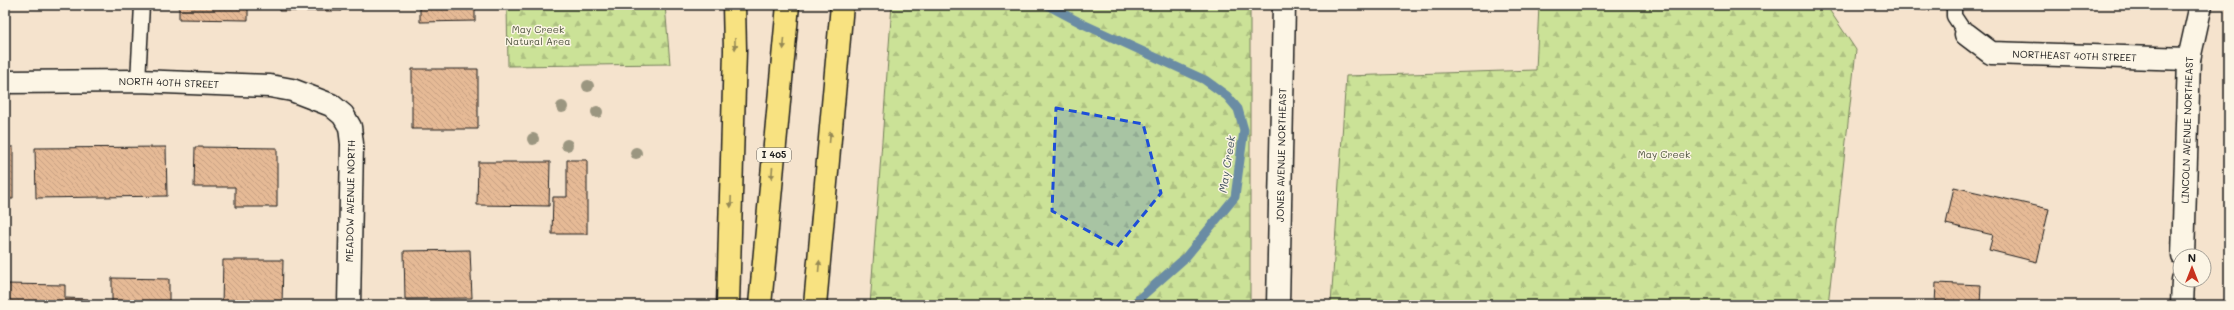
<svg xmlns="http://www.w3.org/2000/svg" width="2234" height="310" font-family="Mali,sans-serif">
<defs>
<pattern id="forest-firs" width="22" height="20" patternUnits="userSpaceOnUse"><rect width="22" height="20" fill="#cbe297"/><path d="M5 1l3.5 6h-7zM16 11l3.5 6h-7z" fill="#aec182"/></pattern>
<pattern id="building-back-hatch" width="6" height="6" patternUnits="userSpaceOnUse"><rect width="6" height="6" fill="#e6ba96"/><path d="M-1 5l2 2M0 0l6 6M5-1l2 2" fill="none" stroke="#c59f81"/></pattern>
</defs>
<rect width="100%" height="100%" fill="#f5e3cd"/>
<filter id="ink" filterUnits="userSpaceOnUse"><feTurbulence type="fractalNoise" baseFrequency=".025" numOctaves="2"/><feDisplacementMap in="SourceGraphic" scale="8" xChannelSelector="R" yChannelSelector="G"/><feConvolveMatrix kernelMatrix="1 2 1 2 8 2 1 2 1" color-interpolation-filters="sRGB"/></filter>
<g filter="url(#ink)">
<!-- forest -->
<path fill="url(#forest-firs)" stroke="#747f5a" d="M507 5H665L670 64 508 66Z
M892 5H1250V305H870Z
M1539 5H1826L1856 50 1828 305H1331L1346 76 1536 70Z"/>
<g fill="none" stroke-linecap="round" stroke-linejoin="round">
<!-- stream -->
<path stroke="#6b8ca4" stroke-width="9" d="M1047 5 1083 24 1205 80 1227 96 1238 109 1244 130 1235 197 1185 258 1132 305"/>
</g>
<!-- building -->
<path fill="url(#building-back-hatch)" stroke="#1c1c1c" d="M179 5H248V20L179 19Z
M279 5H341V11H279Z
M420 5H475V21L420 22Z
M1889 5H1926V10L1888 8Z
M1980 5H2053V8Z
M412 69H478V129H412Z
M5 147H13V199H5Z
M166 147 167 196 36 198 35 148Z
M195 147 277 148V207H235V187H194Z
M567 160H587V234H552L553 197H567Z
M478 162H550L549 206 477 205Z
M1954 187 2049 209 2037 262 1989 250 1993 235 1946 224Z
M470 250 472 298 405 299 404 251Z
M223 260H283L282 305H222Z
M112 278 169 279V304L186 305H112Z
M1936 283 1981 285 1980 305H1935Z
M5 284 65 285V298L88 299V305H5Z"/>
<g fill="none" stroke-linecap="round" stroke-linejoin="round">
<!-- lane casing -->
<g stroke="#1c1c1c" stroke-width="17">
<path id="lane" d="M1954 5V16L1966 34
M138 81 142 5"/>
</g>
<!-- street casing -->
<g stroke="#1c1c1c" stroke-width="25">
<g id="street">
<path id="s1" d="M1966 34 1991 53 2189 59"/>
<path id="s2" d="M5 82 138 81 270 86 292 90 331 105 343 115 350 127 352 144 349 305"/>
<path id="s3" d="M1278 305 1284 5"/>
</g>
</g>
<!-- secondary casing -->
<g stroke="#1c1c1c" stroke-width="25">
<g id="secondary">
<path id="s4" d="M2183 256 2189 59 2201 5"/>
<path d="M2182 305 2183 280"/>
</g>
</g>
<!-- highway casing -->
<g stroke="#1c1c1c" stroke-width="25">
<path id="highway" d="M728 305 735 50 734 5
M760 305 788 5
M815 305 842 5"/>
</g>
<!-- lane -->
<use href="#lane" stroke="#fcf5e5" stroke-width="14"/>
<!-- street -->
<use href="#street" stroke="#fcf5e5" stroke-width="22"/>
<!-- secondary -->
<use href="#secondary" stroke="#fcf5e5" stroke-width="22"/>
<!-- highway -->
<use href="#highway" stroke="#f8e281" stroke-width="22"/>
</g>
<!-- trees -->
<g fill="#9b9680">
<circle cx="588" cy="86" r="6"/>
<circle cx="562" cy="107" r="6"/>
<circle cx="597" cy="112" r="6"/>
<circle cx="533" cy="139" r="6"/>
<circle cx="567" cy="145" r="6"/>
<circle cx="636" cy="153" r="6"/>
</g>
<!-- one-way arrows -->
<defs><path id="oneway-solid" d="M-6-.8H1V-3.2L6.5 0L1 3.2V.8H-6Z"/></defs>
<g fill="#958954">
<use href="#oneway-solid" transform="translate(735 44) rotate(89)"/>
<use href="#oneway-solid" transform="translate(784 44) rotate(95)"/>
<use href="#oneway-solid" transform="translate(830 137) rotate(-85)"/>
<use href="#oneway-solid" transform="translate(772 173) rotate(95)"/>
<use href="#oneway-solid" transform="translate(731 202) rotate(92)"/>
<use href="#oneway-solid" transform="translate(819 266) rotate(-85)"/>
</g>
</g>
<!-- marked area -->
<path fill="#1d4ed8" fill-opacity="0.2" stroke="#1d4ed8" stroke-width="3" stroke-dasharray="8 5" stroke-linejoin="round" d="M1056 108 1143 124 1161 193 1117 247 1052 211Z"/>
<g text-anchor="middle" stroke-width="3" stroke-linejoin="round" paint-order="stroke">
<!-- shield labels -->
<rect fill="#fcf5e5" stroke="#5f5d58" stroke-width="1" x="757" y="148" width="34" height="14" rx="3"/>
<g font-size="9" font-weight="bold" fill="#1c1c1c">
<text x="774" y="158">I 405</text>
</g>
<!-- park labels -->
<g font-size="10" fill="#515741" stroke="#fcf5e5">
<text x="538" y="33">May Creek<tspan x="538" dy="12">Natural Area</tspan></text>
<text x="1664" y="158">May Creek</text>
</g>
<!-- street labels -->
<g font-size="10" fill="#1c1c1c" stroke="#fcf5e5">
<text dy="4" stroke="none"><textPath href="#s1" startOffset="115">NORTHEAST 40TH STREET</textPath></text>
<text dy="4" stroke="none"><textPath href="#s2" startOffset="164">NORTH 40TH STREET</textPath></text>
<text dy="4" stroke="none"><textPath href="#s4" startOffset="126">LINCOLN AVENUE NORTHEAST</textPath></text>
<text dy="4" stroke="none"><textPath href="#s3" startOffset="150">JONES AVENUE NORTHEAST</textPath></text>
<text transform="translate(350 201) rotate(-89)" y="4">MEADOW AVENUE NORTH</text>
</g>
<!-- water labels -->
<g font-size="11" font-style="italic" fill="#435460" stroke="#fcf5e5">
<text transform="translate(1227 164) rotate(-81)" y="4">May Creek</text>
</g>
</g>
<!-- margin -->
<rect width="2234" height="310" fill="none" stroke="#fcf5e5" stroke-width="20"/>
<rect x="10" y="10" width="2214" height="290" fill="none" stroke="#1c1c1c" stroke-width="1.5" filter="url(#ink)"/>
<!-- north arrow -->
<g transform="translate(2192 268)"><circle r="19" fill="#fcf5e5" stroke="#a29e95"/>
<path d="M0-3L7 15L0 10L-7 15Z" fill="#c8321e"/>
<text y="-6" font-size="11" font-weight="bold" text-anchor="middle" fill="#1c1c1c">N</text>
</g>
</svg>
